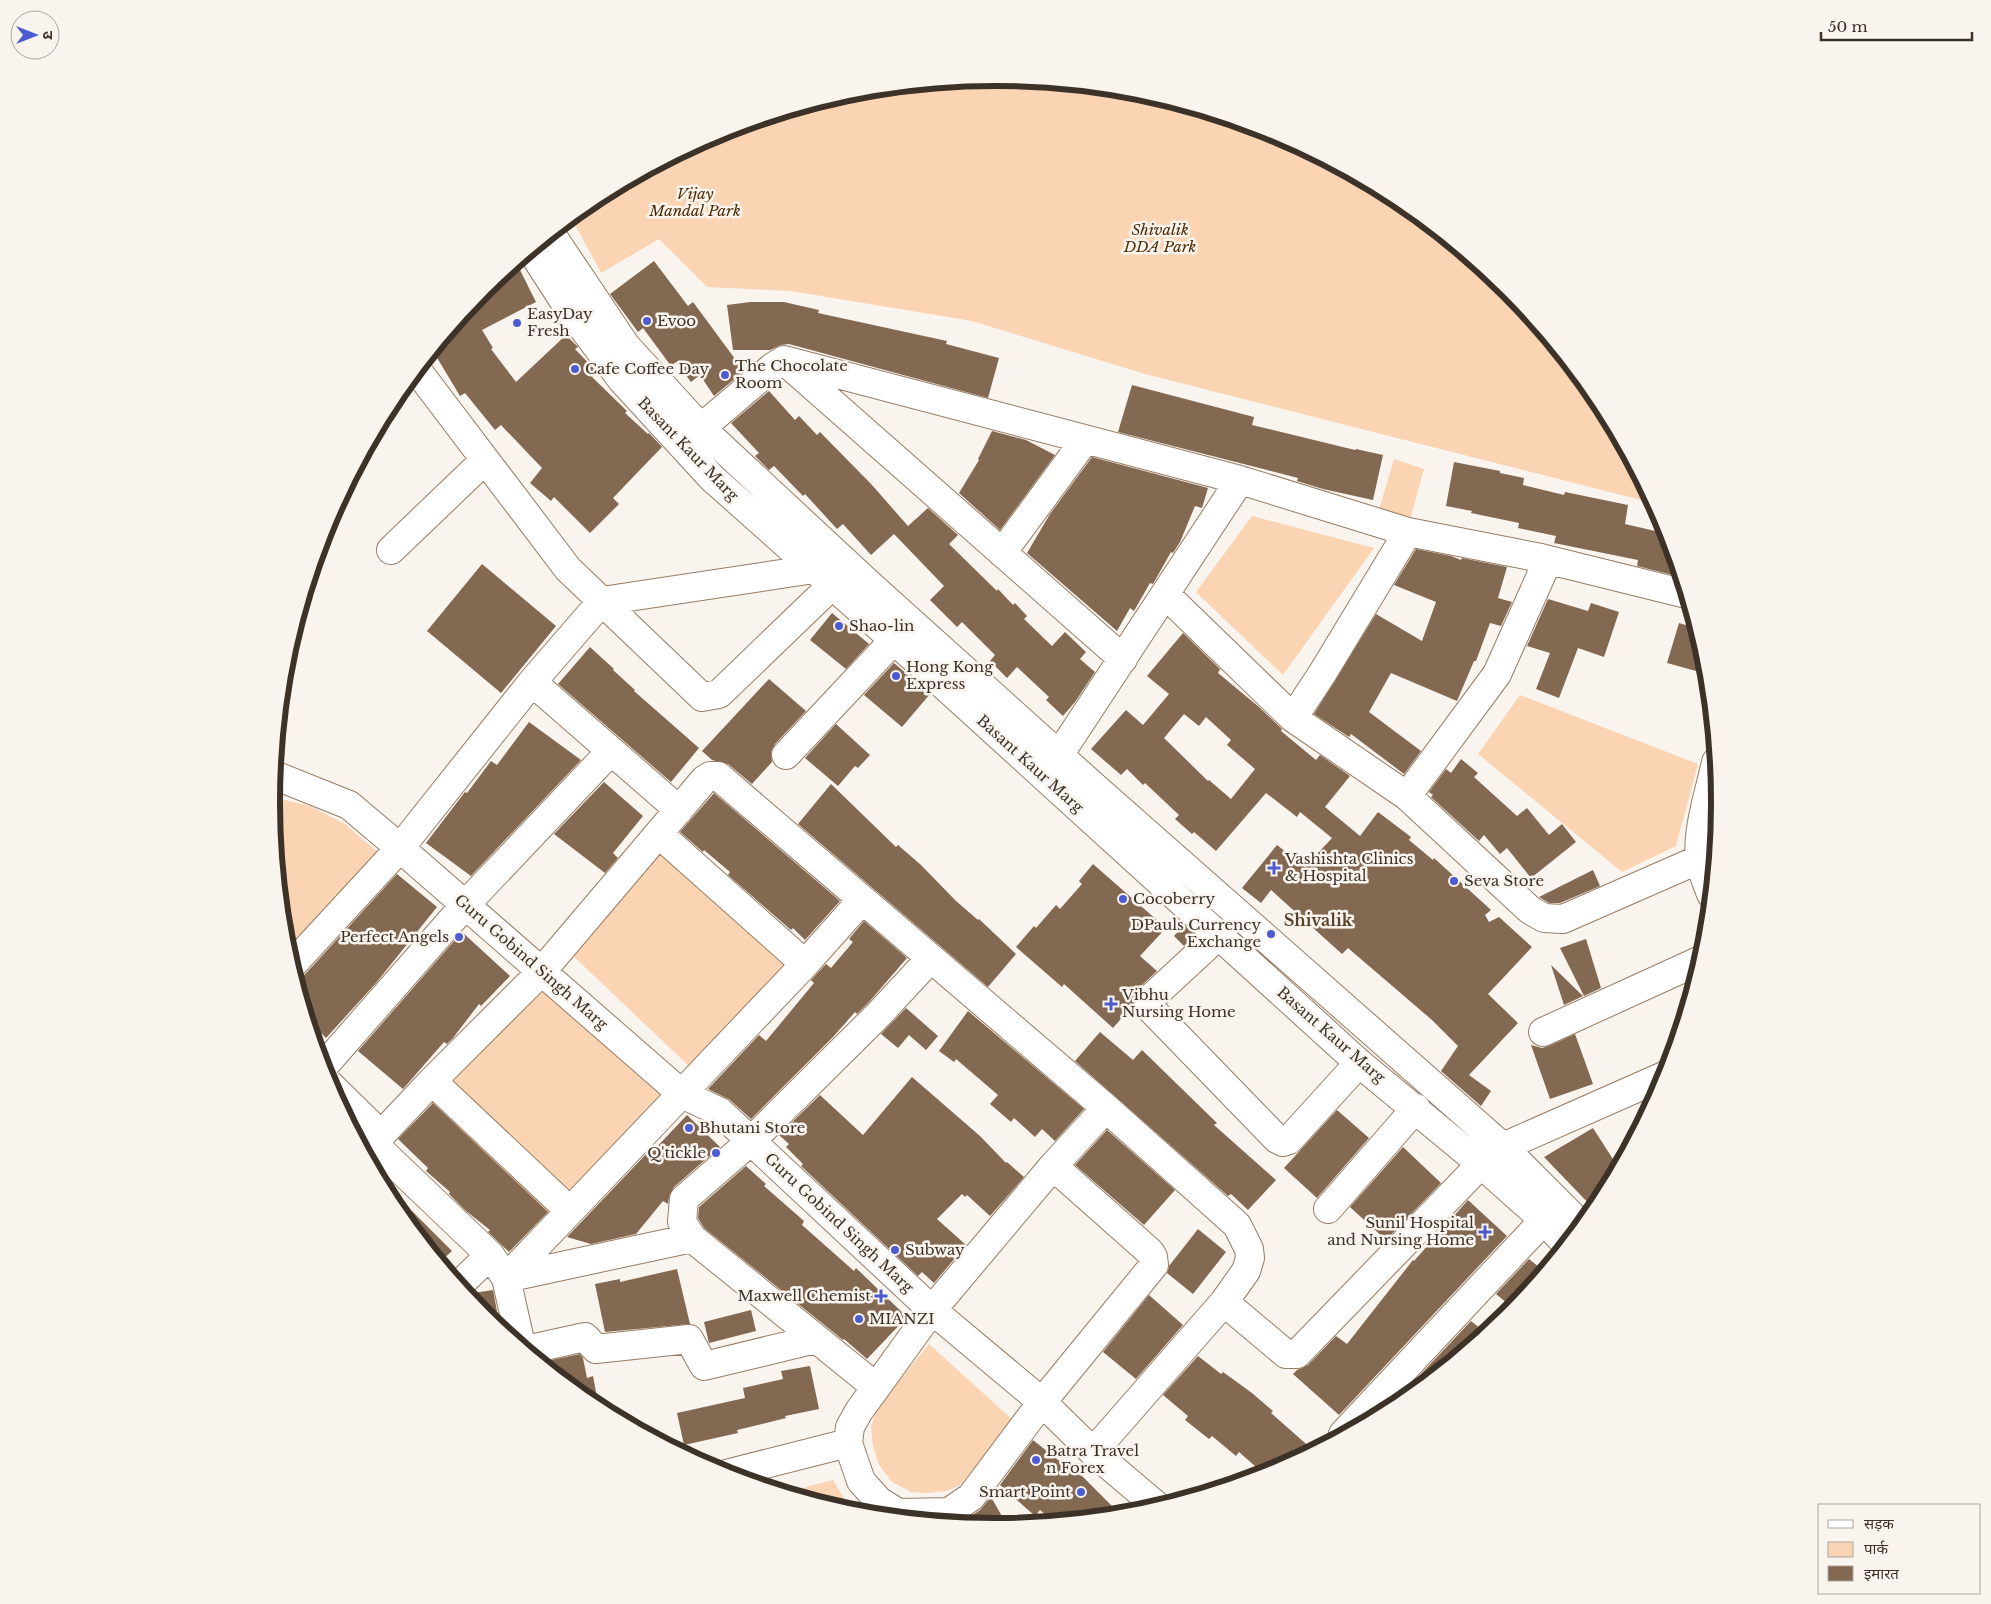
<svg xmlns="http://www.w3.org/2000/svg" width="1991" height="1604" font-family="'Libre Baskerville','Noto Sans Devanagari',serif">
<rect width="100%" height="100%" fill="#faf4ef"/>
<!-- green -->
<path fill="#fad4b3" d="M996 78 1137 91 1273 133 1398 200 1508 290 1598 400 1653 503 1145 374 972 321 791 291 707 287 659 239 601 273 571 217 593 199 719 133 854 91Z
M1394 459 1424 469 1410 520 1378 513Z
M1252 516 1374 548 1283 675 1196 592Z
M1520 695 1698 764 1676 846 1622 872 1478 754Z
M272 797 310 806 345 824 380 854 288 954 285 943Z
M663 847 789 967 692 1069 566 949Z
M542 971 682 1094 563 1231 427 1111Z
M929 1344 1015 1422 965 1483 947 1491 927 1493 911 1492 892 1482 879 1465 873 1446 871 1427 877 1408Z
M833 1480 852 1512 786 1492Z"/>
<!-- building -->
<path fill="#836951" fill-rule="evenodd" d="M654 261 688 306 693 302 744 371 714 396 700 375 691 382 676 362 671 366 643 328 638 332 610 294Z
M516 262 536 302 482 330 493 348 491 349 516 382 566 335 578 347 575 349 597 372 592 377 627 411 625 413 648 434 649 433 662 447 613 498 619 504 590 533 554 497 551 501 530 483 542 468 501 425 495 430 465 393 460 396 433 351 483 290Z
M750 302H784L819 310 818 313 947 341 946 344 999 358 988 398 789 344 781 345 770 350H733L727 305Z
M1132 385 1254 417 1252 425 1355 450 1356 449 1383 455 1373 500 1323 489 1297 481 1298 478 1118 432Z
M769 391 795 420 799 416 817 435 820 432 872 485 908 526 928 508 958 535 949 544 997 591 998 589 1013 605 1015 603 1027 616 1024 619 1052 646 1065 632 1086 652 1080 659 1095 672 1075 702 1063 716 1046 700 1049 697 1017 667 1007 678 990 661 995 655 962 622 957 627 930 600 944 586 894 534 871 555 843 524 837 529 805 494 803 496 774 466 769 470 755 456 759 453 731 423Z
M992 431 1026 440 1055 455 1000 530 959 493 979 460 978 459Z
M1092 457 1208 488 1202 508 1195 506 1180 542 1173 553 1171 552 1153 584 1150 583 1134 611 1130 608 1117 631 1027 553 1050 514Z
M1454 462 1500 471V473L1524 478 1523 485 1564 495 1565 492 1628 505 1625 524 1668 534 1681 577 1637 566 1638 560 1554 543 1556 536 1518 528 1519 523 1471 513 1472 511 1446 506Z
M1416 549 1451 556 1461 560 1462 558 1507 567 1498 598 1512 602 1501 626 1490 623 1476 661H1474L1457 701 1391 673 1369 712 1421 751 1404 774 1351 734 1349 737 1314 714 1376 614 1422 641 1436 602 1394 585Z
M482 564 556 626 501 693 427 631Z
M1548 599 1588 611 1591 603 1619 612 1604 657 1578 648 1559 698 1536 689 1550 653 1527 646Z
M832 613 869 644 846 669 810 640Z
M1679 623 1696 628 1706 661 1707 674 1667 663Z
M1183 633 1220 669 1218 673 1259 707 1282 729 1281 731 1316 760 1320 755 1350 776 1325 807 1360 836 1378 812 1411 837 1409 840 1433 860 1434 858 1491 910 1485 915 1489 922 1499 917 1532 947 1488 994 1518 1023 1469 1075 1491 1091 1481 1106 1441 1071 1458 1046 1432 1020 1348 948 1342 954 1271 890 1261 903 1242 888 1277 845 1305 867 1332 838 1300 812 1297 817 1266 793 1216 851 1194 832 1192 834 1175 819 1179 815 1145 783 1143 785 1127 769 1121 775 1091 749 1126 710 1143 725 1169 694 1147 676ZM1184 714 1199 726 1206 717 1231 740 1227 745 1255 769 1231 799 1209 780 1208 781 1164 738Z
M590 647 614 669 613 670 635 690 634 691 699 748 671 782 558 684Z
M894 663 930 694 902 727 864 695Z
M769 679 806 711 775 744 771 752 772 762 752 784 728 764 712 760 702 751Z
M529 722 581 760 471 876 426 843 465 792 467 793 491 761 497 765Z
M836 724 870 755 858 768 855 766 838 786 805 758Z
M1461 759 1478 773 1474 777 1517 816 1527 808 1549 835 1562 824 1576 842 1531 878 1507 848 1500 854 1484 835 1479 841 1431 797 1433 795 1429 792 1446 769 1451 773Z
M604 782 643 816 613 853 618 858 605 873 554 834Z
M831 784 896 847 898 845 921 865 956 901 978 920 979 919 1016 954 988 987 798 824Z
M714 793 840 901 805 940 793 928 791 930 728 875 730 872 704 850 703 852 680 832Z
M1093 864 1166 928 1140 956 1157 971 1142 985 1134 999 1133 1005 1113 1028 1064 984 1062 987 1016 947 1034 926 1036 928 1056 905 1060 909 1082 884 1079 881Z
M1593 870 1600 886 1560 903H1549L1539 897Z
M397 874 437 907 376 983 326 1038 308 1020 297 983Z
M864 921 907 958 869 1002 857 1014 855 1012 833 1037 751 1119 730 1100 708 1089 759 1035 766 1041 814 983 811 980 826 964 831 968 853 942 849 939Z
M1184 925 1196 935 1184 946 1174 936Z
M462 932 510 976 481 1006 479 1004 453 1038 447 1044 444 1042 403 1089 358 1051Z
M1586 939 1601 988 1584 996 1560 948Z
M1551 965 1583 996 1564 1005Z
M906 1008 938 1036 926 1050 909 1035 898 1048 881 1034Z
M968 1011 1084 1109 1055 1141 1042 1129 1035 1137 1014 1118 1011 1122 990 1104 998 1095 956 1059 954 1062 939 1051Z
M1100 1032 1133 1060 1142 1050 1217 1123 1214 1125 1276 1180 1248 1210 1231 1194 1228 1196 1075 1061Z
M1575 1034 1593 1084 1550 1099 1531 1045 1542 1048 1549 1046Z
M912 1077 980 1136 1006 1163 1007 1162 1024 1177 990 1216 967 1195 965 1197 962 1194 937 1219 966 1245 934 1283 922 1272 918 1276 801 1166 803 1164 786 1147 789 1144 779 1135 820 1095 863 1135Z
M433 1103 548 1212 509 1252 488 1232 490 1230 466 1211 449 1194 450 1192 426 1171 428 1168 398 1139Z
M1337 1110 1369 1138 1317 1198 1284 1168Z
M687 1115 720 1147 674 1187 669 1197 668 1204 663 1201 636 1234 591 1244 567 1237 650 1150 652 1152Z
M1593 1128 1618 1167 1594 1209 1544 1157Z
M1107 1130 1175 1190 1144 1225 1075 1165Z
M1403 1147 1441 1183 1386 1240 1350 1207Z
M746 1166 766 1184 764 1186 804 1221 802 1225 854 1271 856 1268 907 1317 867 1359 844 1339 843 1340 704 1228 698 1218 699 1207Z
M1468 1200 1507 1236 1339 1415 1293 1374 1297 1370 1308 1365 1336 1336 1347 1344 1413 1260 1414 1261Z
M412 1211 452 1251 440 1262 404 1218Z
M1198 1229 1226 1252 1193 1294 1167 1273 1169 1266Z
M1529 1259 1544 1271 1513 1308 1496 1294Z
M677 1269 690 1324 605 1332 595 1284 620 1279V1282Z
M493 1290 496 1306 500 1328 483 1314 469 1297 473 1293Z
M1149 1295 1183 1325 1136 1379 1103 1352Z
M751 1310 756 1331 709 1343 704 1322Z
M1471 1321 1486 1333 1398 1405 1386 1411Z
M580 1354 583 1358 587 1378 593 1376 599 1408 542 1362Z
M1198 1356 1221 1374 1223 1372 1252 1393 1273 1411 1271 1413 1313 1450 1272 1471 1264 1474 1239 1452 1236 1456 1212 1436 1209 1439 1185 1420 1188 1416 1163 1395Z
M810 1366 819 1409 785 1416 786 1418 737 1430 738 1433 684 1445 677 1413 745 1398 743 1388 783 1379 781 1371Z
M1033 1440 1077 1475 1079 1473 1120 1514 1053 1521 1040 1510 1035 1516 1000 1485Z
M991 1497 1007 1525 995 1526 961 1523 980 1510Z"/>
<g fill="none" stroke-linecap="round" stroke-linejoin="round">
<!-- minor casing -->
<g stroke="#977c63" stroke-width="30">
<path id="minor" d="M788 364 1123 659
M417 370 568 569 702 697 719 694 850 568
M701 428 774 366 784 360 1240 480 1408 532 1541 558 1686 594
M391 550 485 460
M1002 553 1085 440
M1165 594 1293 718 1407 796 1530 910 1544 918 1563 919 1700 859
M532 682 679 810
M1293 718 1322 674 1408 532
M786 755 894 640
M1059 755 1240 480
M274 775 349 805 400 848 682 1094 720 1112 932 1310 1042 1402 1093 1452 1157 1506
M1407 796 1497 674 1548 560
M659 834 805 964 570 1211 432 1081 542 971 704 780 710 776H718L1106 1108
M1711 894C1707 883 1702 872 1700 861 1696 831 1710 791 1716 762
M1219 935 1153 996 1148 1006 1277 1139 1283 1142 1289 1140 1359 1063
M805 964 862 900
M292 965 400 848 532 682 602 601 814 569 831 560
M1543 1032 1701 960
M323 1067 465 905 611 751
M432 1081 381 1135 379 1142 380 1150 490 1255 506 1278 570 1211
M329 1084 381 1135
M1053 1166 1150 1252 1153 1257 1154 1265 1042 1402 971 1497 949 1512 898 1513 879 1501 861 1481 848 1443 850 1427 859 1411 932 1310Z
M1053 1166 1106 1108 1237 1225 1249 1249 1250 1258 1246 1271 1224 1302 1093 1452
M1328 1209 1416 1108
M459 1285 490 1255
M1224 1302 1286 1354H1297L1481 1164 1503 1147 1666 1075
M521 1345 506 1278 692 1238
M526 1350 585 1337 596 1349 689 1339 704 1366 816 1339
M876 1387 692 1238 682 1222 684 1199 751 1141 880 1013 930 959
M1343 1434 1544 1220
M726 1474 848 1443"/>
</g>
<!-- major casing -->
<g stroke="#977c63" stroke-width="30">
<path id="major" d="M551 234 626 346 701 428 870 585 1100 792 1503 1147 1581 1225
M531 250 571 312 622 380 712 478 894 640 1359 1063 1481 1164 1544 1220 1566 1244"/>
</g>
<!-- minor -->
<use href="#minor" stroke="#fff" stroke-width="28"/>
<!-- major -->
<use href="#major" stroke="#fff" stroke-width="28"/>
</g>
<!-- markers -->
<g fill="#4d5bd1" stroke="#faf4ef" stroke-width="2">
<circle cx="647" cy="321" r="5"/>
<circle cx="517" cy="323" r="5"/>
<circle cx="575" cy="369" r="5"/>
<circle cx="725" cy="375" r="5"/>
<circle cx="839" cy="626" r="5"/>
<circle cx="896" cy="676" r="5"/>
<path d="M1271.5 860.5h5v5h5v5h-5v5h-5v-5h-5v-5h5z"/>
<circle cx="1454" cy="881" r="5"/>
<circle cx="1123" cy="899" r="5"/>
<circle cx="1271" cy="934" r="5"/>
<circle cx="459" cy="937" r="5"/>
<path d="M1108.5 996.5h5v5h5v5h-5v5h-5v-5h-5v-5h5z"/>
<circle cx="689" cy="1128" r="5"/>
<circle cx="716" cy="1153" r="5"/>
<path d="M1482.5 1224.5h5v5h5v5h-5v5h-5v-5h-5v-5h5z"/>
<circle cx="895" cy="1250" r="5"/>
<path d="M878.5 1288.5h5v5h5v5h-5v5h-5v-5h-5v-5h5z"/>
<circle cx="859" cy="1319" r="5"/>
<circle cx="1036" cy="1460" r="5"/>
<circle cx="1081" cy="1492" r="5"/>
</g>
<g text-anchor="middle" stroke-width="5" stroke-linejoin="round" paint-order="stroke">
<!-- park labels -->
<g font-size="15" font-style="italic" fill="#4e2a00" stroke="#faf4ef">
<text x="695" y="199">Vijay<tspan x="695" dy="17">Mandal Park</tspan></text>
<text x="1160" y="235">Shivalik<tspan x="1160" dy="17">DDA Park</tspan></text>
</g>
<!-- poi labels -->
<g font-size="15" fill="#3d3227" stroke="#faf4ef" text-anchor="start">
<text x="527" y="319">EasyDay<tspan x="527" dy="17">Fresh</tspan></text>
<text x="657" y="326">Evoo</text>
<text x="735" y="371">The Chocolate<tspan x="735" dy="17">Room</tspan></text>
<text x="585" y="374">Cafe Coffee Day</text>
<text x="849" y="631">Shao-lin</text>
<text x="906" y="672">Hong Kong<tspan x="906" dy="17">Express</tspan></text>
<text x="1285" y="864">Vashishta Clinics<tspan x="1285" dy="17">&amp; Hospital</tspan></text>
<text x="1464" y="886">Seva Store</text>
<text x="1133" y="904">Cocoberry</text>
<text x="1261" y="930" text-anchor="end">DPauls Currency<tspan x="1261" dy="17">Exchange</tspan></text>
<text x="449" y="942" text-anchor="end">Perfect Angels</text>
<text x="1122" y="1000">Vibhu<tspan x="1122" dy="17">Nursing Home</tspan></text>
<text x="699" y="1133">Bhutani Store</text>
<text x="706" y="1158" text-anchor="end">Q'tickle</text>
<text x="1474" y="1228" text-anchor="end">Sunil Hospital<tspan x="1474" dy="17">and Nursing Home</tspan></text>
<text x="905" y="1255">Subway</text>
<text x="871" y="1301" text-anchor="end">Maxwell Chemist</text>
<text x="869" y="1324">MIANZI</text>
<text x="1046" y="1456">Batra Travel<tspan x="1046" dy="17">n Forex</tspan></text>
<text x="1071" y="1497" text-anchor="end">Smart Point</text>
</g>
<!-- street labels -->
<g font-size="15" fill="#3d3227" stroke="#faf4ef">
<text transform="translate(688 449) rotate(46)" y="5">Basant Kaur Marg</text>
<text transform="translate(1030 764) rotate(42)" y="5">Basant Kaur Marg</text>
<text transform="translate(531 962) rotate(41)" y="5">Guru Gobind Singh Marg</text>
<text transform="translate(1331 1035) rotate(41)" y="5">Basant Kaur Marg</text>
<text transform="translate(839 1223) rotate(43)" y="5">Guru Gobind Singh Marg</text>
</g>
<!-- neighbourhood labels -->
<g font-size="16" font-weight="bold" fill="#59412a" stroke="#faf4ef">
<text x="1318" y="926">Shivalik</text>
</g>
</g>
<!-- crop -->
<path d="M0 0H1991V1604H0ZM995 86H996A715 715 0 0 1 1711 801V803A715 715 0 0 1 996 1518H995A715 715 0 0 1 280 803V801A715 715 0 0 1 995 86Z" fill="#faf4ef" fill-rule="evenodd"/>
<path fill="none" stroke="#3d3227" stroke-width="6" d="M995 86H996A715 715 0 0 1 1711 801V803A715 715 0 0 1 996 1518H995A715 715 0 0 1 280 803V801A715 715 0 0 1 995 86Z"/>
<!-- legend -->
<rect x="1818" y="1504" width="162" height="90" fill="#faf4ef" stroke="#aea69f"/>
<rect x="1828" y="1520" width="25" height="8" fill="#ffffff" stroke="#aea69f"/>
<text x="1864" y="1529" font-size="15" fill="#3d3227">सड़क</text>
<rect x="1828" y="1542" width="25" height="15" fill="#fad4b3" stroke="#aea69f"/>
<text x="1864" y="1554" font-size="15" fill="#3d3227">पार्क</text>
<rect x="1828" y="1566" width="25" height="15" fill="#836951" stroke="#aea69f"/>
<text x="1864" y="1579" font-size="15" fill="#3d3227">इमारत</text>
<!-- north arrow -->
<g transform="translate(35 35) rotate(90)"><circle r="24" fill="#faf4ef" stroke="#aea69f"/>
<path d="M0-4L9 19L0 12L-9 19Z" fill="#4d5bd1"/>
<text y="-8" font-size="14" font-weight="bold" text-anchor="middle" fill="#3d3227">उ</text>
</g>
<!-- scale -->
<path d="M1821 32v8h151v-8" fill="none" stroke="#3d3227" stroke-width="2.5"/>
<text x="1828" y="32" font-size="15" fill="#3d3227" stroke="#faf4ef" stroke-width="4" paint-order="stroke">50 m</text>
</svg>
